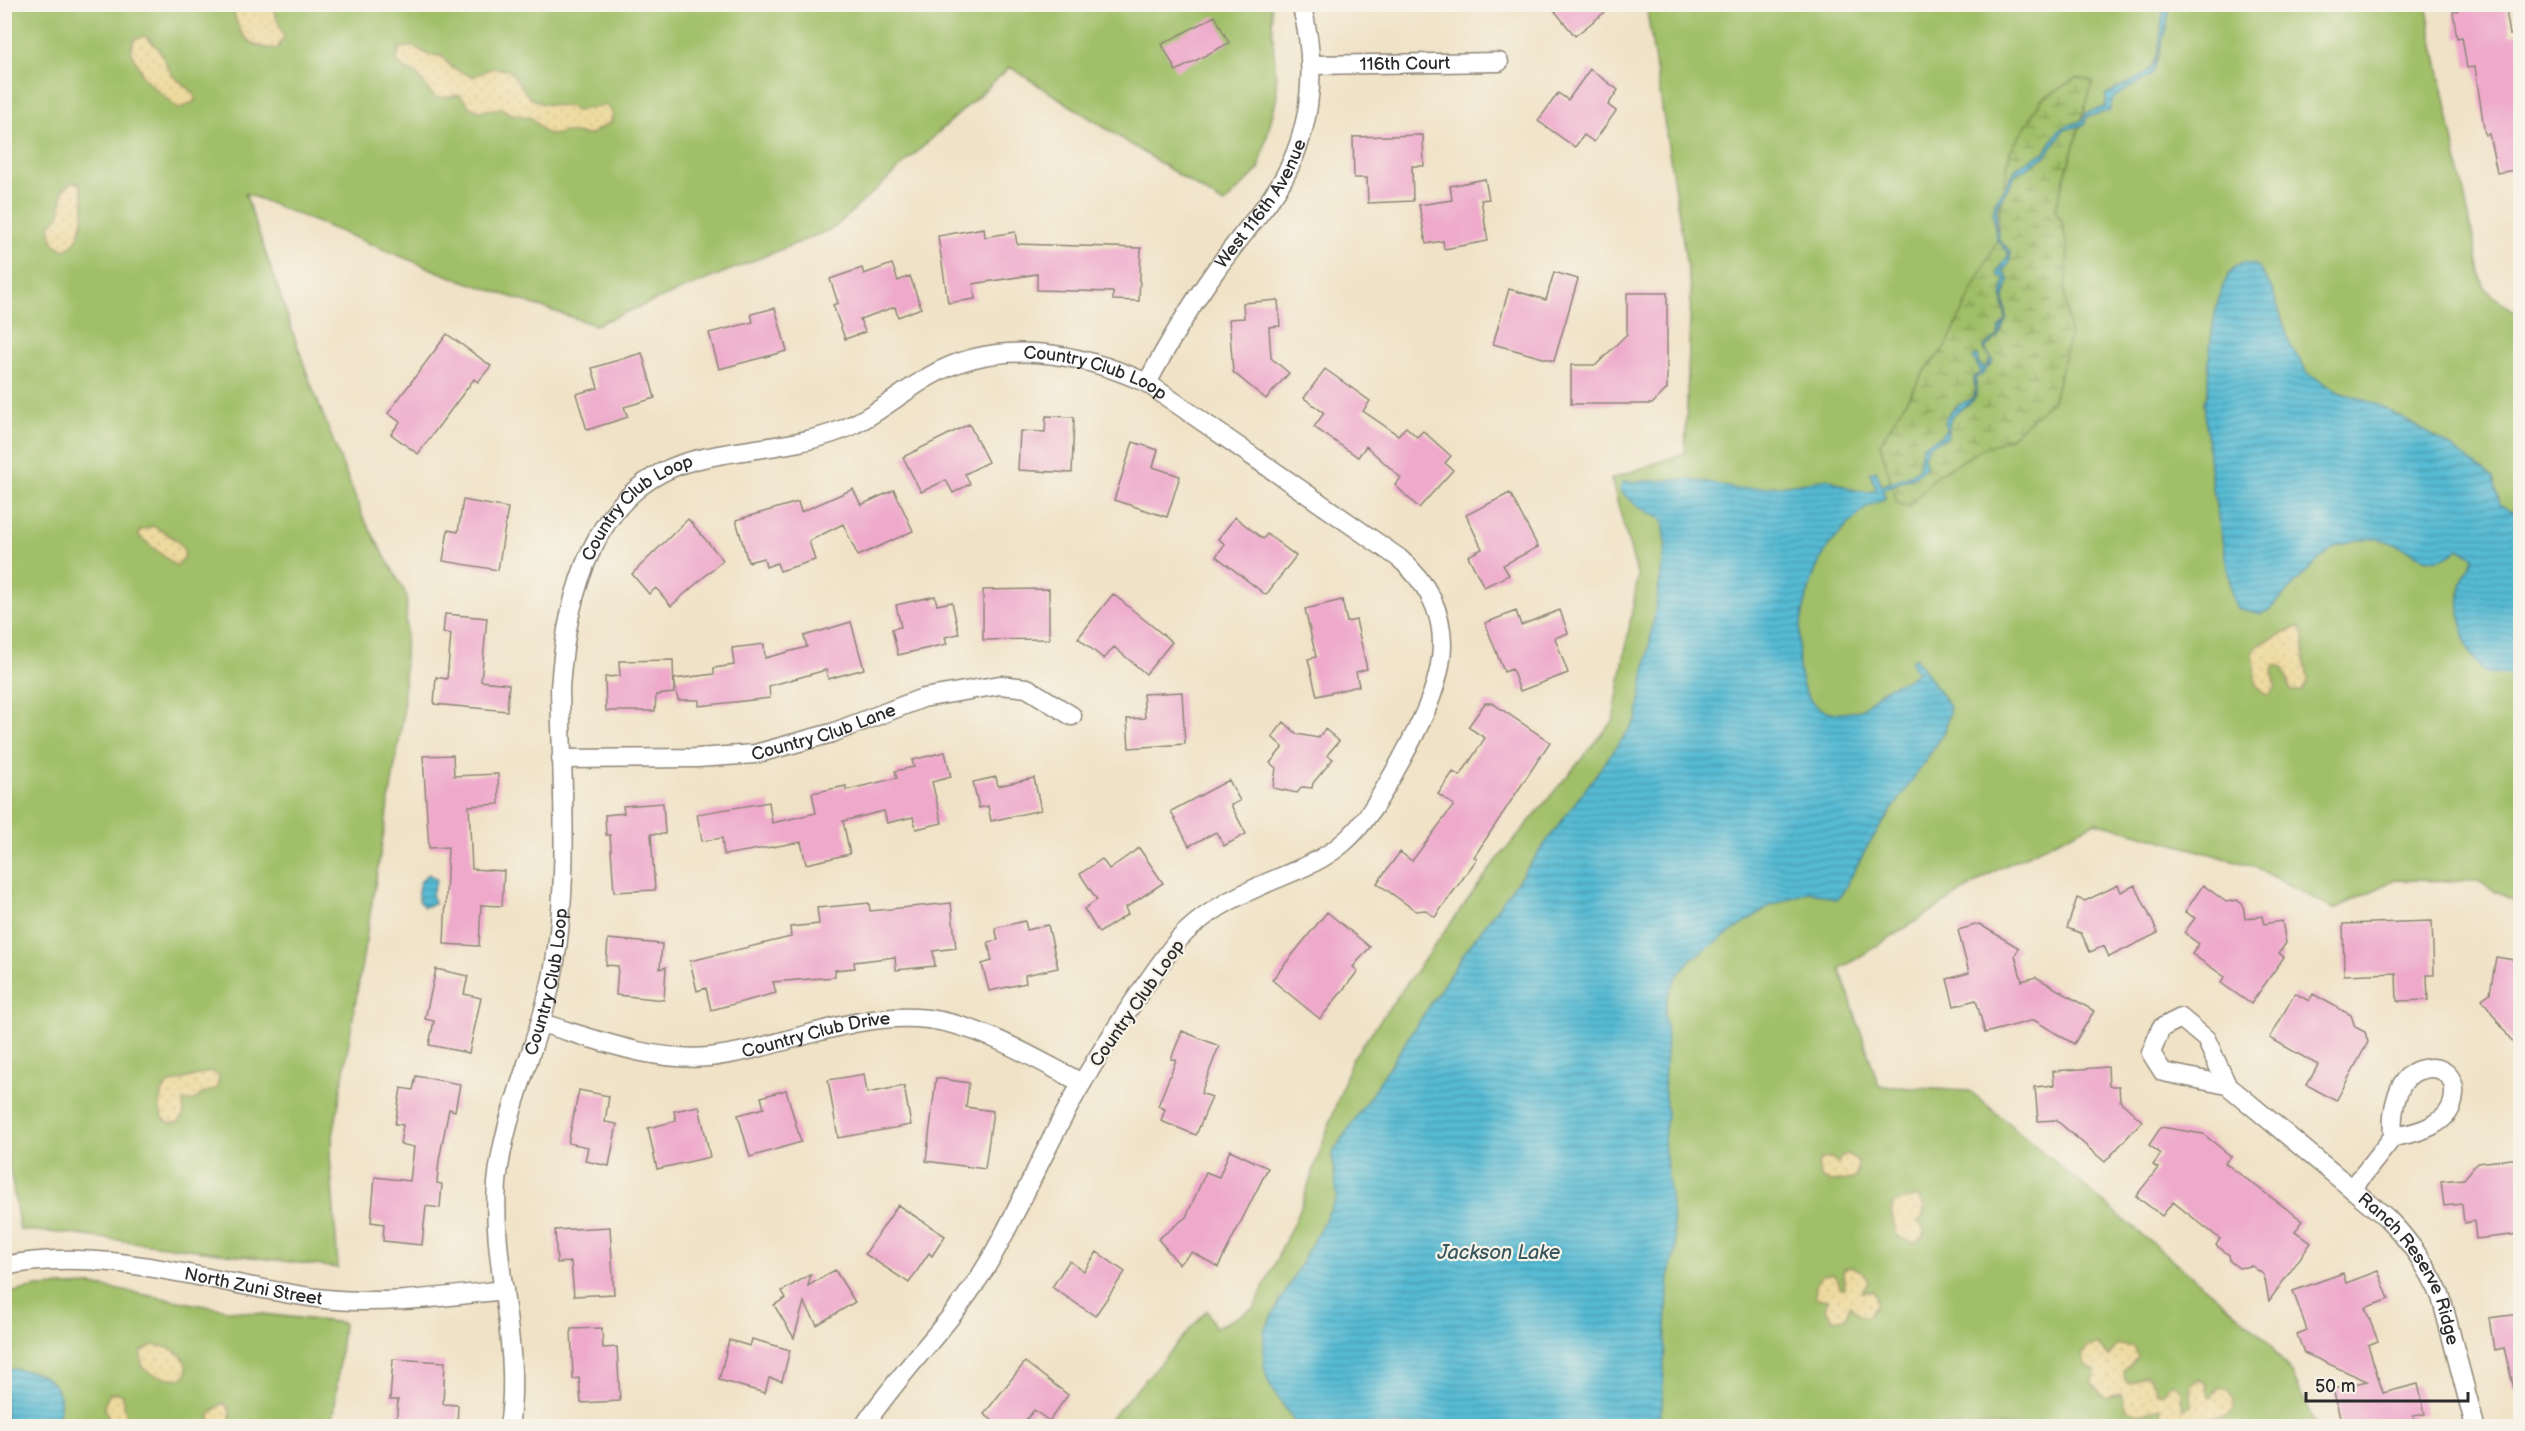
<svg xmlns="http://www.w3.org/2000/svg" width="2525" height="1431" font-family="'Balsamiq Sans',sans-serif">
<defs>
<pattern id="wetland-marsh" width="20" height="14" patternUnits="userSpaceOnUse" patternTransform="scale(1.5)"><rect width="20" height="14" fill="#a0bf68"/><path d="M1 5h8M5 5V1M11 12h8M15 12V8" fill="none" stroke="#839b56"/></pattern>
<pattern id="sand-dots" width="8" height="8" patternUnits="userSpaceOnUse" patternTransform="scale(1.5)"><rect width="8" height="8" fill="#eeda9e"/><path d="M2 2h.1M6 6h.1" fill="none" stroke="#cb8" stroke-width="1.8" stroke-linecap="round"/></pattern>
<pattern id="water-rules" width="6" height="5" patternUnits="userSpaceOnUse" patternTransform="scale(1.5)"><rect width="6" height="5" fill="#56bbd4"/><path d="M0 2.5h6" fill="none" stroke="#4798ac"/></pattern>
</defs>
<rect width="100%" height="100%" fill="#f7f3e8"/>
<filter id="ink" filterUnits="userSpaceOnUse"><feTurbulence type="fractalNoise" baseFrequency=".0167" numOctaves="2"/><feDisplacementMap in="SourceGraphic" scale="12" xChannelSelector="R" yChannelSelector="G"/><feConvolveMatrix kernelMatrix="1 2 1 2 8 2 1 2 1" color-interpolation-filters="sRGB"/></filter>
<filter id="wash" filterUnits="userSpaceOnUse"><feTurbulence type="fractalNoise" baseFrequency=".008" numOctaves="4" result="noise"/><feDisplacementMap in="SourceGraphic" scale="24" xChannelSelector="R" yChannelSelector="G"/><feGaussianBlur stdDeviation="1.35" result="paint"/><feColorMatrix in="noise" values="0 0 0 0 0 0 0 0 0 0 0 0 0 0 0 0 0 1.4 0 .05"/><feComposite in="paint" operator="in"/></filter>
<g filter="url(#wash)">
<rect width="100%" height="100%" fill="#f0e2c6"/>
<!-- grass -->
<path fill="#a0bf68" stroke="#66754a" stroke-width="1.5" d="M4 5H1271L1277 96 1259 169 1224 204 1010 67 834 228 595 325 449 276 245 193 309 379 363 517 407 596 403 717 330 1155 338 1268 62 1233 20 1230 4 1133Z
M1646 5H2426L2483 287 2520 317V904L2478 881 2395 880 2334 909 2253 866 2096 822 1998 869 1840 969 1879 1086 1970 1091 2262 1335 2292 1374 2316 1426H1104L1207 1310 1216 1328 1254 1308 1300 1209 1352 1059 1493 865 1613 721 1638 577 1611 479 1685 453 1691 293Z
M92 1285 227 1310 343 1323 333 1426H5L4 1294 37 1287Z"/>
<!-- wetland -->
<path fill="url(#wetland-marsh)" stroke="#66754a" stroke-width="1.5" d="M2076 78 2093 81 2055 210 2062 222 2068 249 2065 297 2070 335 2053 400 2010 438 1984 448 1937 475 1908 507 1897 503 1880 443 1924 372 1946 346 1997 240 2000 207 2010 152 2041 100Z"/>
<!-- sand -->
<path fill="url(#sand-dots)" stroke="#8c8264" stroke-width="1.5" d="M219 5H272L284 37 277 49C251 48 239 37 234 13Z
M146 36 158 48 172 75 194 93 195 101 178 109 144 78 131 51 134 39Z
M413 46 429 55 442 56 452 68 473 77 492 68 509 70 530 98 543 104 571 107 575 111 606 105 613 114 611 122 589 135 566 132 553 135 544 132 532 118 509 113 502 108 479 111 470 107 460 95 437 98C427 92 425 82 417 75 410 70 402 69 396 61L400 48Z
M71 182 79 183C88 200 85 243 64 250L53 243 50 226 60 214 63 190Z
M153 526C165 533 185 541 185 557L176 566 139 536V531Z
M2300 626 2304 635V662L2309 679 2302 691H2291L2283 667 2276 665 2272 670 2276 687 2270 694 2265 695 2256 685 2253 650 2258 645Z
M211 1071 219 1076 217 1088C214 1090 210 1091 206 1092 194 1097 201 1102 183 1101L184 1114 179 1122 169 1123C156 1114 157 1096 168 1084Z
M1847 1154 1858 1161 1857 1173 1854 1179 1830 1182 1821 1177 1818 1164 1821 1159 1833 1158 1838 1164 1841 1156Z
M1917 1196 1924 1206 1923 1217 1918 1222 1924 1229V1236L1914 1243 1897 1237 1891 1211 1894 1203Z
M1853 1267 1863 1272 1868 1282 1862 1292 1872 1291 1876 1295 1877 1303 1868 1316H1860L1850 1305 1845 1318 1833 1320 1825 1308 1828 1300 1817 1298 1815 1294 1817 1281 1822 1275 1833 1274 1837 1278 1841 1289H1845L1843 1272 1846 1268Z
M2097 1344 2109 1357 2117 1345 2133 1346 2138 1357 2124 1371 2125 1379 2131 1383 2146 1374 2151 1379 2157 1393H2163L2169 1384H2175L2180 1389 2183 1410 2192 1406 2190 1386 2198 1379 2206 1383 2209 1397 2211 1398 2219 1387 2228 1389 2234 1400 2233 1410 2226 1416 2207 1418V1426H2163L2160 1408C2145 1412 2140 1418 2125 1408L2121 1394 2105 1398 2091 1382 2096 1371 2086 1366 2082 1355 2087 1347Z
M153 1345C170 1347 187 1352 187 1373L181 1379C168 1378 153 1377 142 1367L141 1352Z
M110 1393H119L123 1396 126 1416 132 1426H112L104 1406Z
M223 1403C232 1408 232 1418 227 1426H210V1414Z"/>
<!-- water -->
<path fill="url(#water-rules)" stroke="#407380" stroke-width="1.5" d="M2165 5H2170L2166 28 2153 74 2116 96 2112 100 2110 111 2088 116 2084 125 2064 130 2046 156 2016 174 1997 206 1996 225 1999 239 2011 252 2009 264 2003 272 2009 280 2004 298 2007 320 1998 337 1986 347V351L1993 361 1982 375 1975 378C1982 405 1967 402 1951 417L1947 438 1928 446 1924 456 1926 467 1915 476 1883 489 1885 498C1880 503 1872 503 1866 508 1853 520 1835 537 1825 552 1800 591 1769 732 1856 711 1867 708 1875 695 1885 689 1896 682 1908 681 1917 673L1911 661 1915 657 1950 707 1945 732 1870 842 1840 897 1836 900 1810 891 1770 906 1691 959 1677 976 1667 998 1665 1015 1667 1037 1664 1085 1667 1114 1664 1141 1676 1250 1669 1273 1662 1406 1658 1426H1297L1269 1384 1264 1366V1331L1337 1197 1332 1154 1462 956 1637 719 1666 544 1663 520 1637 506 1620 491 1622 482 1691 479 1736 489 1779 486 1829 479 1854 490 1871 492 1876 489 1870 473 1876 470 1882 486C1891 480 1913 476 1918 469 1921 463 1920 452 1923 445L1940 437 1947 429 1944 423C1949 407 1959 405 1973 398L1976 390 1973 378 1981 372 1973 358 1978 355V362L1983 368 1988 365 1991 357 1985 351 1984 346 1998 336 1999 329 2006 320 2002 296 2005 278 1999 277 1998 272 2009 254 1996 238 1993 214 1995 202 2017 167 2045 152 2058 131 2064 127 2083 120 2086 113 2106 106V95C2119 87 2136 81 2147 72 2164 58 2159 23 2165 5Z
M2243 262 2254 264 2260 270 2272 289 2291 347 2309 374 2339 392 2377 404 2444 442 2493 478 2500 504 2510 511 2520 513V676L2485 673C2465 655 2458 619 2460 593 2461 580 2468 568 2474 557L2459 548C2428 577 2407 542 2378 539 2365 538 2348 541 2337 546 2325 550 2282 598 2269 610L2261 614 2237 608 2233 600 2211 478 2204 402 2208 393C2208 363 2212 273 2243 262Z
M429 874 437 880 432 893 434 904 424 907C414 898 417 880 429 874Z
M5 1369C26 1369 54 1372 60 1398 62 1408 57 1417 58 1426H5Z"/>
<g id="blocks">
<!-- building -->
<path fill="#eea9cb" d="M1549 4H1615L1575 36Z
M2457 4H2505L2510 35 2520 33V169L2497 173 2489 134 2485 135 2475 67 2467 68 2462 37 2457 38 2453 12 2458 11Z
M1215 16 1229 43 1176 71 1162 44Z
M1590 69 1618 90 1608 105 1616 111 1594 142 1584 135 1575 147 1538 121 1558 93 1568 100Z
M1423 135 1424 166H1412L1413 201 1368 203 1367 178H1354L1353 137Z
M1485 179 1489 199 1481 200 1488 241 1444 249 1443 241 1426 244 1419 205 1452 200 1450 186Z
M984 228 985 237 1015 232 1017 244 1141 248 1139 301 1113 300V292L1037 290V274L973 284 975 299 948 303 938 236Z
M892 264 898 281 910 276 921 308 898 317 895 307 860 319 865 332 845 339 833 305 838 303 830 279 862 268 864 274Z
M1554 272 1578 279 1554 361 1493 344 1509 289 1546 300Z
M1627 293H1667V389L1652 404H1571V365H1596L1627 334Z
M1278 300 1280 326 1269 327 1271 358 1289 373 1266 399 1233 372 1229 319 1244 318 1243 303Z
M775 308 787 351 719 369 709 333 753 322 751 314Z
M447 334 491 366 478 382 474 379 418 454 391 434 400 422 388 413Z
M642 353 655 398 624 407 628 417 587 430 576 394 598 388 592 368Z
M1325 369 1370 401 1363 411 1398 435 1406 427 1417 437 1423 431 1451 456 1445 463 1453 470 1419 508 1395 485 1401 478 1366 446 1358 457 1314 427 1324 413 1304 398Z
M1046 416 1074 417 1072 473 1018 470 1020 431 1045 432Z
M969 424 988 462 965 474 970 484 953 493 946 480 921 492 903 457Z
M1133 442 1158 450 1153 467 1180 476 1167 517 1114 500Z
M853 489 861 505 894 490 913 531 858 556 843 524 809 541 815 560 780 571 777 563 766 567 764 558 748 562 736 520 798 502 801 512Z
M1510 493 1538 547 1503 565 1509 575 1484 587 1468 556 1482 549 1466 515Z
M463 500 508 508 498 570 443 561 448 530 458 532Z
M1235 517 1263 539 1267 534 1296 556 1266 595 1216 556 1225 544 1218 539Z
M688 519 723 560 671 606 656 588 649 594 632 574Z
M1049 589V639L983 640V590Z
M1113 594 1172 642 1146 674 1114 647 1104 659 1078 638Z
M935 596 937 605 952 602 959 634 945 637 947 644 898 655 892 629 901 627 896 605Z
M1342 600 1347 622 1356 620 1367 669 1356 672 1359 686 1317 696 1308 659 1316 657 1305 609Z
M1560 610 1568 633 1555 638 1568 673 1520 691 1512 669 1504 672 1485 623 1516 611 1521 625Z
M445 614 487 618 481 681 509 684 507 711 434 704 436 677 447 679 451 634 443 633Z
M851 622 864 669 828 679 826 670 769 686 770 698 699 706V700H678L674 679 714 674V668L734 665 732 648 764 644 765 658 807 647 804 636Z
M673 660 674 693 656 695 655 711H606L605 677 620 676 619 661Z
M1182 692 1185 744 1129 748 1127 719 1145 718 1143 694Z
M1485 703H1492L1550 742 1474 857 1477 859 1435 917 1425 910 1416 911 1377 883 1400 852 1412 861 1454 805 1438 794 1453 772 1460 776 1485 738 1468 727Z
M1284 722 1297 734 1318 738 1325 729 1339 741 1327 755 1333 759 1313 783 1312 788 1302 787 1297 793 1273 788 1276 768 1270 763 1283 747 1272 737Z
M945 752 951 777 932 782 942 823 916 829 913 817 887 823 884 811 843 821 850 854 806 864 801 842 724 855 722 838 702 841 697 814 769 802 772 823 816 813 812 793 846 786V790L897 778 895 771 914 767 912 760Z
M453 755 454 776 498 774 499 804 469 806 472 869 504 871 502 906 481 905 479 946 444 944 448 847 429 848 423 756Z
M996 777 998 786 1034 778 1041 810 991 821 988 806 979 808 973 782Z
M1229 780 1240 801 1231 805 1246 834 1224 846 1216 832 1189 846 1171 811Z
M663 803 665 834H651L655 890 614 892 610 835H606L605 815 624 813 623 806Z
M1139 848 1163 883 1125 908 1128 914 1099 933 1084 909 1097 900 1080 874 1102 859 1109 869Z
M2118 885 2121 892 2135 885 2158 933 2109 957 2104 946 2090 952 2081 933 2067 928 2077 898 2085 901Z
M2203 885 2226 902 2237 900 2243 905 2245 919 2262 916 2264 924 2282 921 2286 943 2279 953 2284 957 2251 1004 2221 983 2225 977 2192 954 2199 944 2184 933 2195 918 2185 912Z
M869 903 870 911 951 903 956 948 933 951 935 966 896 970 895 957 854 962 855 968 835 970V977L773 982 776 993 711 1010 706 988 697 991 690 961 791 937 790 927 819 924 817 908Z
M1327 912 1370 947 1353 967 1358 971 1320 1019 1272 980Z
M1025 921 1027 930 1048 925 1058 968 1025 975 1026 983 989 991 982 964 992 961 988 942 998 940 995 928Z
M2432 921 2434 975H2427L2428 1000 2397 1001 2396 973 2344 975 2343 924Z
M1979 924 2019 948 2015 955 2022 981 2036 977 2094 1011 2074 1044 2034 1020 1985 1033 1976 1000 1954 1006 1947 979 1969 973 1958 930Z
M608 939 662 944 660 969 666 967 664 1000 616 995 618 966 606 965Z
M2496 957 2520 961V1053L2482 999 2490 993Z
M436 969 468 976 464 994 481 998 469 1053 429 1045 434 1021 425 1019Z
M2295 993 2309 1001 2313 994 2351 1015 2355 1027 2365 1032 2368 1042 2336 1101 2307 1085 2318 1065 2270 1038Z
M1182 1031 1219 1046 1201 1093 1212 1097 1196 1135 1161 1121 1165 1109 1158 1106 1176 1060 1171 1059Z
M2108 1067 2109 1086H2119L2120 1101 2142 1121 2105 1162 2056 1120 2038 1121 2035 1087 2054 1085 2053 1071Z
M864 1074 867 1093 904 1086 911 1125 838 1138 828 1080Z
M416 1076 460 1084 455 1111 449 1109 439 1160 437 1183 442 1184 440 1208 426 1206 422 1245 383 1241 384 1224 371 1222 375 1177 410 1181 414 1147 400 1144 403 1125 395 1124 401 1088 413 1090Z
M936 1078 969 1083 966 1107 993 1111 985 1169 926 1161Z
M579 1090 609 1096 605 1122 617 1124 609 1166 585 1161 588 1147 568 1143Z
M786 1090 801 1142 750 1157 738 1115 764 1108 761 1097Z
M699 1106 710 1157 657 1169 648 1128 676 1121 674 1111Z
M2161 1127 2203 1134 2231 1156 2225 1163 2303 1221 2295 1231 2311 1243 2269 1301 2264 1275 2252 1266 2239 1268 2230 1261 2229 1255 2216 1245 2220 1239 2173 1202 2162 1216 2136 1196 2158 1168 2153 1165 2161 1154 2149 1145Z
M1230 1150 1268 1168 1218 1267 1192 1252 1179 1264 1158 1239 1186 1217 1206 1172 1219 1177Z
M2520 1158V1234L2476 1239 2474 1221 2464 1223 2462 1204 2444 1206 2441 1181 2464 1179 2477 1163Z
M898 1205 945 1236 932 1256 929 1253 909 1283 865 1254Z
M610 1227 614 1294 574 1296 571 1262 557 1263 555 1230Z
M1097 1252 1125 1272 1095 1316 1052 1287 1069 1261 1084 1271Z
M835 1270 855 1302 817 1325 804 1302 794 1338 774 1305 786 1298 782 1291 811 1274 808 1286Z
M2378 1271 2389 1299 2365 1308 2378 1341 2368 1345 2383 1393 2418 1384 2425 1414 2413 1416 2416 1426H2342L2333 1389 2367 1381 2304 1353 2297 1334 2307 1330 2293 1291 2343 1273 2346 1283Z
M2520 1314V1388L2514 1389 2504 1348 2494 1350 2489 1318Z
M602 1328 603 1348 617 1347 620 1401 581 1403 579 1378 573 1379 571 1329Z
M752 1339 790 1350 782 1381 769 1378 765 1393 719 1380 729 1340 750 1346Z
M393 1359 445 1362 443 1404 458 1405 457 1426H396L398 1400H390Z
M1025 1362 1068 1395 1049 1421 1034 1410 1021 1426H1000L984 1414Z"/>
</g>
</g>
<g filter="url(#ink)">
<use href="#blocks" fill-opacity="0" stroke="#8e8678" stroke-width="1.5"/>
<g fill="none" stroke-linecap="round" stroke-linejoin="round">
<!-- street casing -->
<g stroke="#8e8678" stroke-width="21">
<g id="street">
<path id="s1" d="M1311 65 1499 62"/>
<path id="s2" d="M1147 383C1168 344 1190 306 1216 270 1233 246 1252 224 1269 201 1311 144 1320 72 1301 4"/>
<path id="s3" d="M561 759 697 758 755 754 832 733 923 698 1000 685 1027 688 1072 716"/>
<path id="s4" d="M541 1023C595 1039 652 1062 709 1057 783 1049 852 1010 928 1019 983 1026 1033 1058 1082 1083"/>
<path id="s5" d="M2227 1085 2163 1072 2151 1053 2161 1028 2181 1018 2206 1039 2227 1085 2387 1218C2410 1241 2428 1267 2441 1297L2475 1426"/>
<path d="M2352 1189 2393 1137C2417 1133 2453 1125 2454 1094 2455 1087 2452 1078 2446 1073 2440 1068 2432 1067 2424 1069 2396 1073 2391 1113 2393 1137"/>
<path id="s6" d="M4 1266C105 1244 217 1285 317 1298 378 1306 443 1297 504 1290"/>
<path id="s7" d="M509 1426C522 1344 491 1266 497 1183 504 1110 539 1045 553 973 570 880 562 783 560 688 566 598 593 485 695 460 743 448 795 448 841 430 874 417 899 394 930 376 998 337 1079 352 1147 383L1399 558C1472 622 1438 692 1400 762 1384 790 1368 822 1343 843 1319 864 1288 873 1260 886 1228 900 1191 921 1171 949 1139 992 1109 1038 1082 1083 1048 1140 1023 1202 990 1260 955 1321 902 1368 864 1426"/>
</g>
</g>
<!-- street -->
<use href="#street" stroke="#fff" stroke-width="18"/>
</g>
</g>
<g text-anchor="middle" stroke-width="4.5" stroke-linejoin="round" paint-order="stroke">
<!-- street labels -->
<g font-size="18" fill="#2b2b2b" stroke="#f7f3e8">
<text dy="6" stroke="none"><textPath href="#s1" startOffset="94">116th Court</textPath></text>
<text dy="6" stroke="none"><textPath href="#s2" startOffset="213">West 116th Avenue</textPath></text>
<text dy="6" stroke="none"><textPath href="#s7" startOffset="1458">Country Club Loop</textPath></text>
<text dy="6" stroke="none"><textPath href="#s7" startOffset="954">Country Club Loop</textPath></text>
<text dy="6" stroke="none"><textPath href="#s3" startOffset="266">Country Club Lane</textPath></text>
<text dy="6" stroke="none"><textPath href="#s7" startOffset="452">Country Club Loop</textPath></text>
<text transform="translate(1137 1003) rotate(-55)" y="6">Country Club Loop</text>
<text dy="6" stroke="none"><textPath href="#s4" startOffset="282">Country Club Drive</textPath></text>
<text dy="6" stroke="none"><textPath href="#s5" startOffset="484">Ranch Reserve Ridge</textPath></text>
<text dy="6" stroke="none"><textPath href="#s6" startOffset="252">North Zuni Street</textPath></text>
</g>
<!-- water labels -->
<g font-size="20" font-style="italic" fill="#38565e" stroke="#f7f3e8">
<text x="1499" y="1259">Jackson Lake</text>
</g>
</g>
<!-- margin -->
<rect width="2525" height="1431" fill="none" stroke="#f7f3e8" stroke-width="24"/>
<!-- scale -->
<path d="M2306 1392v9h162v-9" fill="none" stroke="#2b2b2b" stroke-width="3"/>
<text x="2315" y="1392" font-size="18" fill="#2b2b2b" stroke="#f7f3e8" stroke-width="4.5" paint-order="stroke">50 m</text>
</svg>
